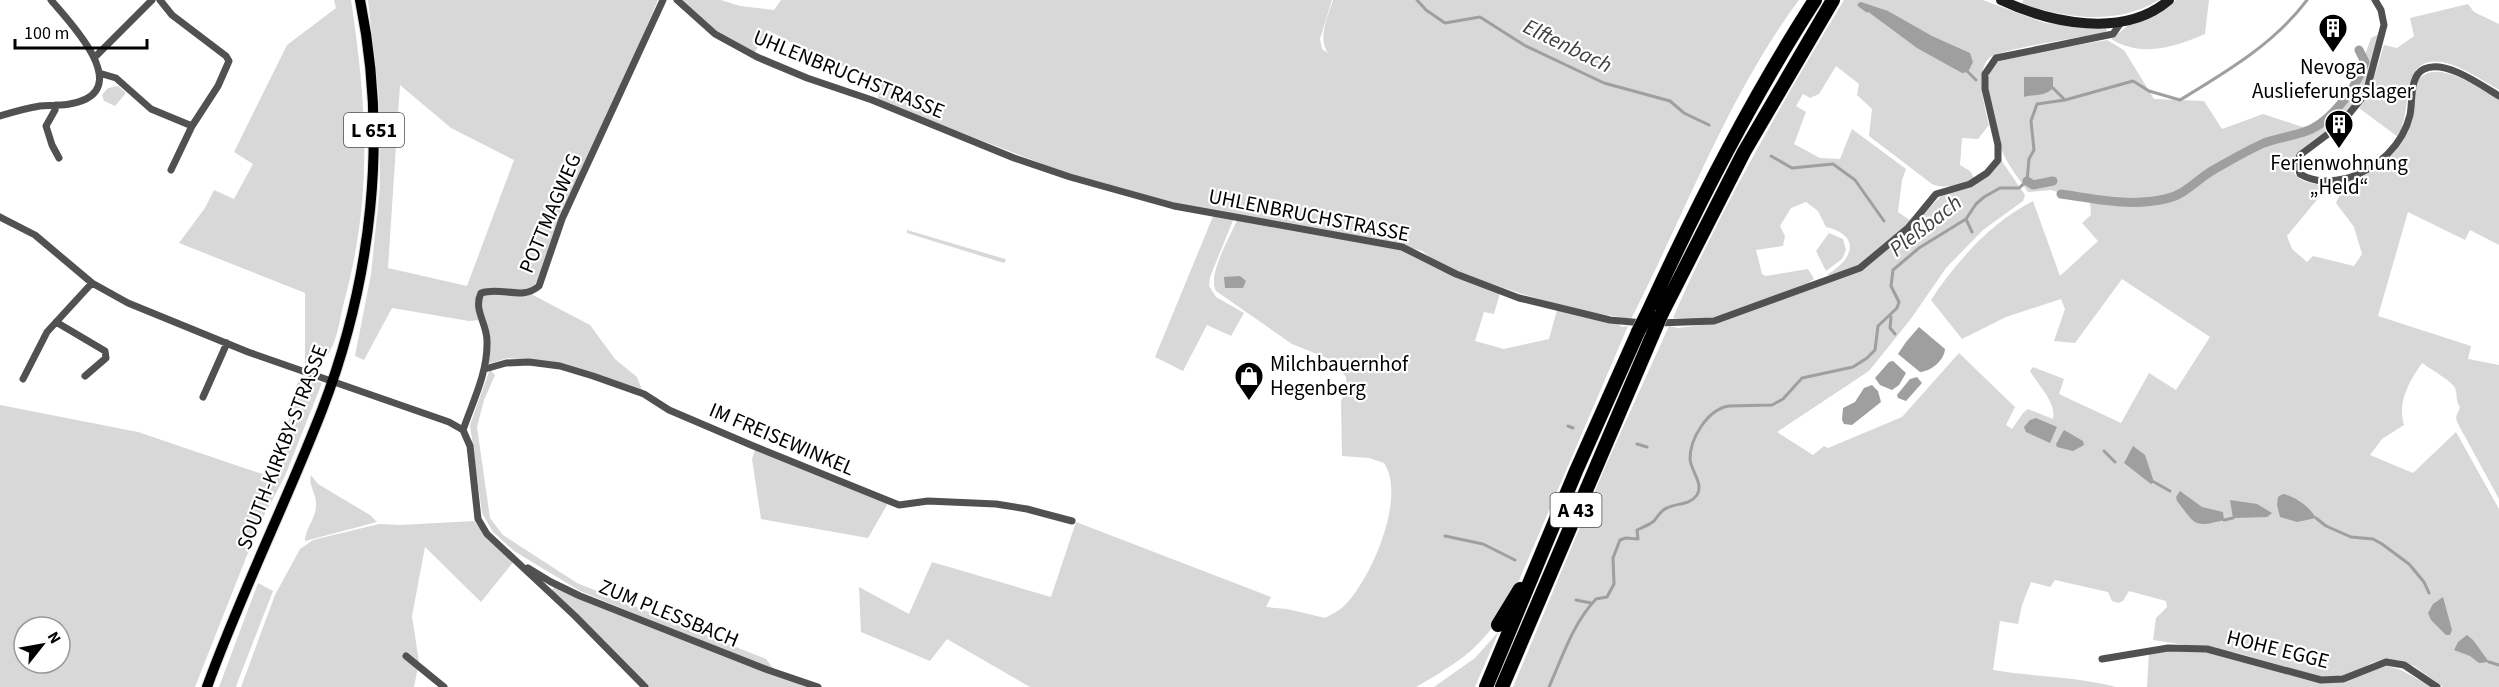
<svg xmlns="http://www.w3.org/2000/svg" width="2499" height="687" font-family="'Source Sans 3',sans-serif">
<rect width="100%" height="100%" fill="#fff"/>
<!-- green -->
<path fill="#d8d8d8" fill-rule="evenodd" d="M334 0H351C367 108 373 195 344 302 340 317 338 337 330 351 328 355 322 360 318 364H305V293L179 243 205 208 214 190 234 199 253 164 234 152 287 45 336 8Z
M368 0H658L531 294 590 325 615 359 637 377 643 392 560 363 508 358 482 366C486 353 486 333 480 320L469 321 392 308 364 360 355 356 371 274 380 186 379 98ZM400 85 451 128 514 160 467 286 388 268Z
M680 0H721L740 6 774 10 781 0H1332L1320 39 1322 49 1328 53C1317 38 1328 17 1333 0H1799C1728 95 1685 214 1631 319L1572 309 1519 293 1465 275 1435 261 1422 251 1393 243 1156 200 1104 183 1071 175 877 100 883 81 830 62 767 30 754 54 724 38Z
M1844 0H1983L2045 23 2107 27 2106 33C2087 36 1999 49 1989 58 1975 72 1985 109 1989 125L1978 139 1962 138 1960 165 1970 171 1975 180C1960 184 1946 190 1932 184L1869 136 1872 109 1857 95 1859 84 1836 66 1819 94 1810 98 1803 94 1796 106 1806 112 1794 144 1820 158 1840 159 1852 129 1906 169 1902 180 1898 212 1911 221 1860 266 1829 276 1828 274C1855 258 1860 235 1826 227L1818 211 1806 202 1791 208 1780 226 1785 236 1783 246 1756 250 1762 274 1766 276 1808 269 1814 279 1808 283 1710 320 1673 318C1721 207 1782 103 1844 0Z
M2023 0H2159C2116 26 2068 18 2022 4Z
M2176 0H2209L2205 34C2175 47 2142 58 2111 39L2130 24 2160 13Z
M2468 4 2474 12 2499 24V90C2473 75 2420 36 2409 87 2405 107 2407 117 2398 137L2359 108 2369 94 2384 45 2397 48 2414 36 2410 18Z
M2379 34C2370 67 2366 97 2339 121 2329 131 2292 151 2292 165 2293 183 2313 183 2325 186V190L2287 236 2292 249 2307 262 2313 256 2354 266 2362 254 2354 227 2336 203 2345 183C2400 167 2409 132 2417 82 2434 55 2481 89 2499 100V245L2470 230 2465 240 2408 212 2378 316 2471 346 2468 359 2499 365V499L2457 422 2456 417 2460 407C2455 400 2458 395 2455 388 2453 382 2429 368 2422 363 2409 382 2397 402 2404 425L2382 439 2370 455 2413 473 2456 432 2499 509V687H2443L2414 666 2397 660 2374 662 2343 677H2322L2237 653 2153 640 2156 618 2167 607 2166 601 2129 591 2123 601 2118 603 2112 601 2108 592 2055 580 2050 587 2031 582 2022 605 2018 624 2000 621 1993 670C2033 677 2076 676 2116 687H1513L1606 465 1669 326 1678 328 1710 324 1864 268 1904 235 1940 197 1980 181 2001 160 2025 195 2023 201 1983 230 1946 268 1910 320 1869 371 1777 432 1813 455 1824 446 1828 448 1902 417 1959 353 2015 407 2006 425 2012 429 2023 413 2028 409 2053 419C2057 403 2038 385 2030 371L2033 367 2064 379 2059 394 2121 423 2149 373 2176 390 2210 337 2122 279 2075 343 2054 341 2065 309 2061 299 2006 317 1962 339 1931 300C1956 262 1991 222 2033 201L2060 276 2098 241 2082 223 2091 215 2090 202 2051 190 2028 192C2020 180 2009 167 2003 153 1996 136 1982 88 1990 71 1993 63 2000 60 2008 57L2107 40 2124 50 2154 99 2204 101 2222 129 2263 114 2306 128 2350 97 2371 38Z
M118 86 126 93 115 106 104 101 102 95 108 88Z
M1214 214 1234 218 1210 277 1209 286 1216 297 1244 313 1231 336 1207 325 1183 371 1155 357Z
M1237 220 1402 249 1500 293 1494 314 1484 312 1475 341 1504 349 1549 339 1557 310 1618 324 1622 327 1628 326 1511 599C1483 647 1463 660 1416 687H1030L947 639 930 661 861 632 859 587 909 614 932 562 1051 597 1076 522 1271 597 1266 607 1287 609 1325 618C1332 614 1339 611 1345 605 1371 579 1407 497 1384 463L1369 458 1342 456 1341 402 1347 384 1346 377 1332 360 1292 344 1216 291C1207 274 1230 238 1237 220Z
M907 230 1005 259 1006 260 1004 263 907 233Z
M1829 233 1843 239 1846 250 1842 259 1826 271 1816 251Z
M490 369 495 375 484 400 477 427 490 518 503 535 577 583 766 659 776 672 580 591 514 551 493 532 482 513 470 425Z
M300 377 322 383 285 476 259 525 195 687H0V405L138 432 277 479 295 389ZM24 627H60V663H24Z
M755 450 887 503V505L868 538 761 519 752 459Z
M311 475 318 484 370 515 377 522 305 541C305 528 317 518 316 503 316 493 308 485 311 475Z
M474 521 489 540 514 561 481 602 425 547 412 616 419 662 414 687H241L275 595 300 549 313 540 379 524 400 525Z
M258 583 273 591 238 681 236 687H219Z
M555 586 813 687H649L551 591Z
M1499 631 1475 687H1434L1475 658Z
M2174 650 2207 651 2325 683 2384 665 2401 670 2432 687H2147L2149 652Z"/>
<!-- water -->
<path fill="#9f9f9f" d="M1861 2 1888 11 1932 36 1970 53 1973 62 1968 72 1962 73 1917 48 1859 5 1858 3Z
M2024 77H2053V88C2045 97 2034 94 2024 97Z
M1240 276 1246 281 1243 288H1225L1224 277Z
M1919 327 1945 349C1944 361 1931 371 1920 372L1898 354 1906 342Z
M1893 361 1906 373 1899 385 1892 390 1880 385 1875 378 1889 362Z
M1917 377 1922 383 1906 401 1898 398 1897 395 1910 379Z
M1872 385 1878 391 1881 402 1852 425 1844 424 1842 420 1843 408 1855 402 1864 388Z
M2036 418 2057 427 2050 443 2026 432 2024 427 2030 420Z
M2064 430 2083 441 2084 445 2073 451 2057 447 2056 444Z
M2133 446 2145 455 2154 482 2151 484 2124 463Z
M2180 491 2202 507 2223 512 2224 520C2193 528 2196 525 2177 501L2176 497Z
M2283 494C2295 496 2310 507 2316 518L2297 522 2280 517 2277 505 2278 497Z
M2230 500 2257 504 2272 513 2267 517 2233 518Z
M2443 597 2452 630 2450 635H2446L2431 620 2428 613 2433 604Z
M2467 635 2473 640 2489 662 2479 663 2470 656 2454 650 2458 642Z"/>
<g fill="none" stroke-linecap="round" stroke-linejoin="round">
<!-- stream -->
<path stroke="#9f9f9f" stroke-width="3" d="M1417 0 1426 10 1445 23 1480 17 1524 45 1604 83 1670 101 1684 113 1709 125
M1859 5 1867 11
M1968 72 1976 80
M2053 88 2064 99
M1771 156 1792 168 1833 164 1855 180 1884 221
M1966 219 1972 232
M1891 317 1890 328 1895 334
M1568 426 1573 428
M1637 444 1647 447
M2104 451 2115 462
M2154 482 2170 491
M2316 518 2326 526 2351 537 2373 539 2382 544 2409 564 2424 582 2429 593
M2224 520 2233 518
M1445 536 1483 544 1515 560
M1576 600 1591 603
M2489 662 2499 665
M1549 687C1562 658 1573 623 1596 599L1607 597 1614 584 1613 558 1620 540 1626 538 1638 539 1637 530C1643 527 1649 525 1654 521 1658 516 1661 510 1667 508 1677 503 1690 505 1697 495 1704 484 1691 471 1690 459 1690 438 1708 409 1729 406L1772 405 1783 399 1802 378 1853 367 1867 358 1875 350 1878 326 1897 308 1899 302 1891 286 1893 270 1919 248 1966 219 1976 204 1984 197 2000 188H2019L2027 181 2029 159 2034 150 2031 121 2037 104 2065 100 2133 81 2149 91 2180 100C2226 72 2274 44 2307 0"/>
<!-- canal -->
<path stroke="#9f9f9f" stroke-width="9" d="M2027 181 2033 185 2053 181
M2061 194C2096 199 2130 207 2165 199 2186 195 2198 178 2215 169 2231 160 2248 150 2264 143 2282 136 2303 136 2320 124 2339 110 2358 84 2365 62L2359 50"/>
<!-- primary casing -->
<g stroke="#dbdbdb" stroke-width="12">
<path id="primary" d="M207 687C241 593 286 503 322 410 372 280 388 137 360 0"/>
</g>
<!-- motorway casing -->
<g stroke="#dbdbdb" stroke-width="15">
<path id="motorway" d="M1648 312C1697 205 1751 99 1815 0
M1662 313 1744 152 1833 0
M1498 625 1520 589
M1486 687 1576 471 1638 332
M1502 687 1653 334"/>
</g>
<!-- minor -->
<path stroke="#515151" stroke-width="7" d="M160 0 172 15 226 56 229 61 218 86 192 126 171 170
M677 0 715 34 757 57 807 78 872 100 1014 158 1070 177 1174 206 1402 247 1456 274 1519 298 1610 320 1643 323
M2375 0 2381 10 2384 25 2366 93 2340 125 2300 155 2297 164 2300 174C2315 183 2331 182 2348 178 2377 169 2403 145 2410 115 2413 101 2409 76 2424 69 2445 59 2481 85 2499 96
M95 57 152 0
M99 73 116 78 151 109 192 126
M56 105 55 110 46 126 52 145 59 158
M0 116C13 112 27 108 40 106 55 105 72 106 86 99 126 79 66 18 51 0
M0 217 35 235 92 283 128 303 248 352 449 422 463 430 470 446 478 519 487 534 575 616 645 687
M56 322 105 351 106 358 85 376
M1658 323 1714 321 1860 268 1908 228 1936 194 1970 184 1987 173 1998 160V145L1985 89V74L1996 58 2113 34 2122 21
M485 369 506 363 529 362 560 366 593 376 644 394 669 410 751 445 899 505 928 501 996 504 1027 509 1072 521
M23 379 47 332 92 283
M203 397 227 343
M463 430C473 401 488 372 487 341 487 323 473 310 481 293 502 286 522 301 539 286L562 219 663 0
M528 568 551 582 580 596 768 670 818 687
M406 656 444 687
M2102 659 2168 648 2207 649 2321 680 2343 679 2386 662 2404 665 2437 687"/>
<!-- secondary -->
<path stroke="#1e1e1e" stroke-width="10" d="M2001 0C2050 23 2124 39 2169 0"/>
<!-- primary -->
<use href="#primary" stroke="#000" stroke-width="10"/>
<!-- motorway -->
<use href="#motorway" stroke="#000" stroke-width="14"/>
<!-- motorway-bridge casing -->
<g stroke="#dbdbdb" stroke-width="15" stroke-linecap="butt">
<path id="motorway-bridge" d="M1638 332 1648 312
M1653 334 1662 313"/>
</g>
<!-- motorway-bridge -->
<use href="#motorway-bridge" stroke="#000" stroke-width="14"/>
</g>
<!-- icons -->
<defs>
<g id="building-pin" transform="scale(1.5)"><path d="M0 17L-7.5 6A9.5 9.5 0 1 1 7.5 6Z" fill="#000" stroke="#fff"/><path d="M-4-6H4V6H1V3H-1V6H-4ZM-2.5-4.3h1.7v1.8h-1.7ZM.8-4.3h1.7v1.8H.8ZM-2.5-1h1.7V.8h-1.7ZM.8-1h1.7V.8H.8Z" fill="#fff"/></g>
<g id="shop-pin" transform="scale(1.5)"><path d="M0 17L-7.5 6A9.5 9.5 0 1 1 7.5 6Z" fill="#000" stroke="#fff"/><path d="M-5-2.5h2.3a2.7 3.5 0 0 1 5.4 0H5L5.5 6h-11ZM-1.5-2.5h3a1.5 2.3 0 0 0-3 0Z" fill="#fff"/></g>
</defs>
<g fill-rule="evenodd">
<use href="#building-pin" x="2333" y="28"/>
<use href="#building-pin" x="2339" y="124"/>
<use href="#shop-pin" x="1249" y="376"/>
</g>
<g text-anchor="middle" stroke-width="4.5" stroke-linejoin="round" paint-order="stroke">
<!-- shield labels -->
<g fill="#fff" stroke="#4c4c4c" stroke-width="1.5">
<rect x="344" y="113" width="60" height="34" rx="4.5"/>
<rect x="1550.5" y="493" width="51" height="34" rx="4.5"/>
</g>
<g font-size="20" font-weight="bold" fill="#000">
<text x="374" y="137">L 651</text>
<text x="1576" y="517">A 43</text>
</g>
<!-- poi labels -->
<g font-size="21" fill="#000" stroke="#fff">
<text x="2333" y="74">Nevoga<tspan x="2333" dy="24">Auslieferungslager</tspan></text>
<text x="2339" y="170">Ferienwohnung<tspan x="2339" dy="24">„Held“</tspan></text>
<text x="1270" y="371" text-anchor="start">Milchbauernhof<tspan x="1270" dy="24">Hegenberg</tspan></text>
</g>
<!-- street labels -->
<g font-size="21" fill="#000" stroke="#fff">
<text transform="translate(849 74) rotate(22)" y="7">UHLENBRUCHSTRASSE</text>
<text transform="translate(550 213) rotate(-67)" y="7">POTTMAGWEG</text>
<text transform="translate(1309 215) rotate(11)" y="7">UHLENBRUCHSTRASSE</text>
<text transform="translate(782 439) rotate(23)" y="7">IM FREISEWINKEL</text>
<text transform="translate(282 447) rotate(-69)" y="7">SOUTH-KIRKBY-STRASSE</text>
<text transform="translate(669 613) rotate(22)" y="7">ZUM PLESSBACH</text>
<text transform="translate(2278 649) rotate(14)" y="7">HOHE EGGE</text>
</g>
<!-- water labels -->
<g font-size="22" font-style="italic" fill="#404040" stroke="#fff">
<text transform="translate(1568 45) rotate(26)" y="8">Elftenbach</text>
<text transform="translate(1925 225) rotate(-38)" y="8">Pleßbach</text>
</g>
</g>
<!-- north arrow -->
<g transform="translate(42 645) rotate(59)"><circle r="28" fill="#ffffff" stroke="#999999" stroke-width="1.5"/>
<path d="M0-4.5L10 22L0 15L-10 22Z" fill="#000000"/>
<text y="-9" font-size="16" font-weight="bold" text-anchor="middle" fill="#000000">N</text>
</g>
<!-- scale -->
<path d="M15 39v9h132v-9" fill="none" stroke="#000000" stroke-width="3"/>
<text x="24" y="39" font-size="18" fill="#000000" stroke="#ffffff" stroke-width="4.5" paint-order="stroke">100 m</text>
</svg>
